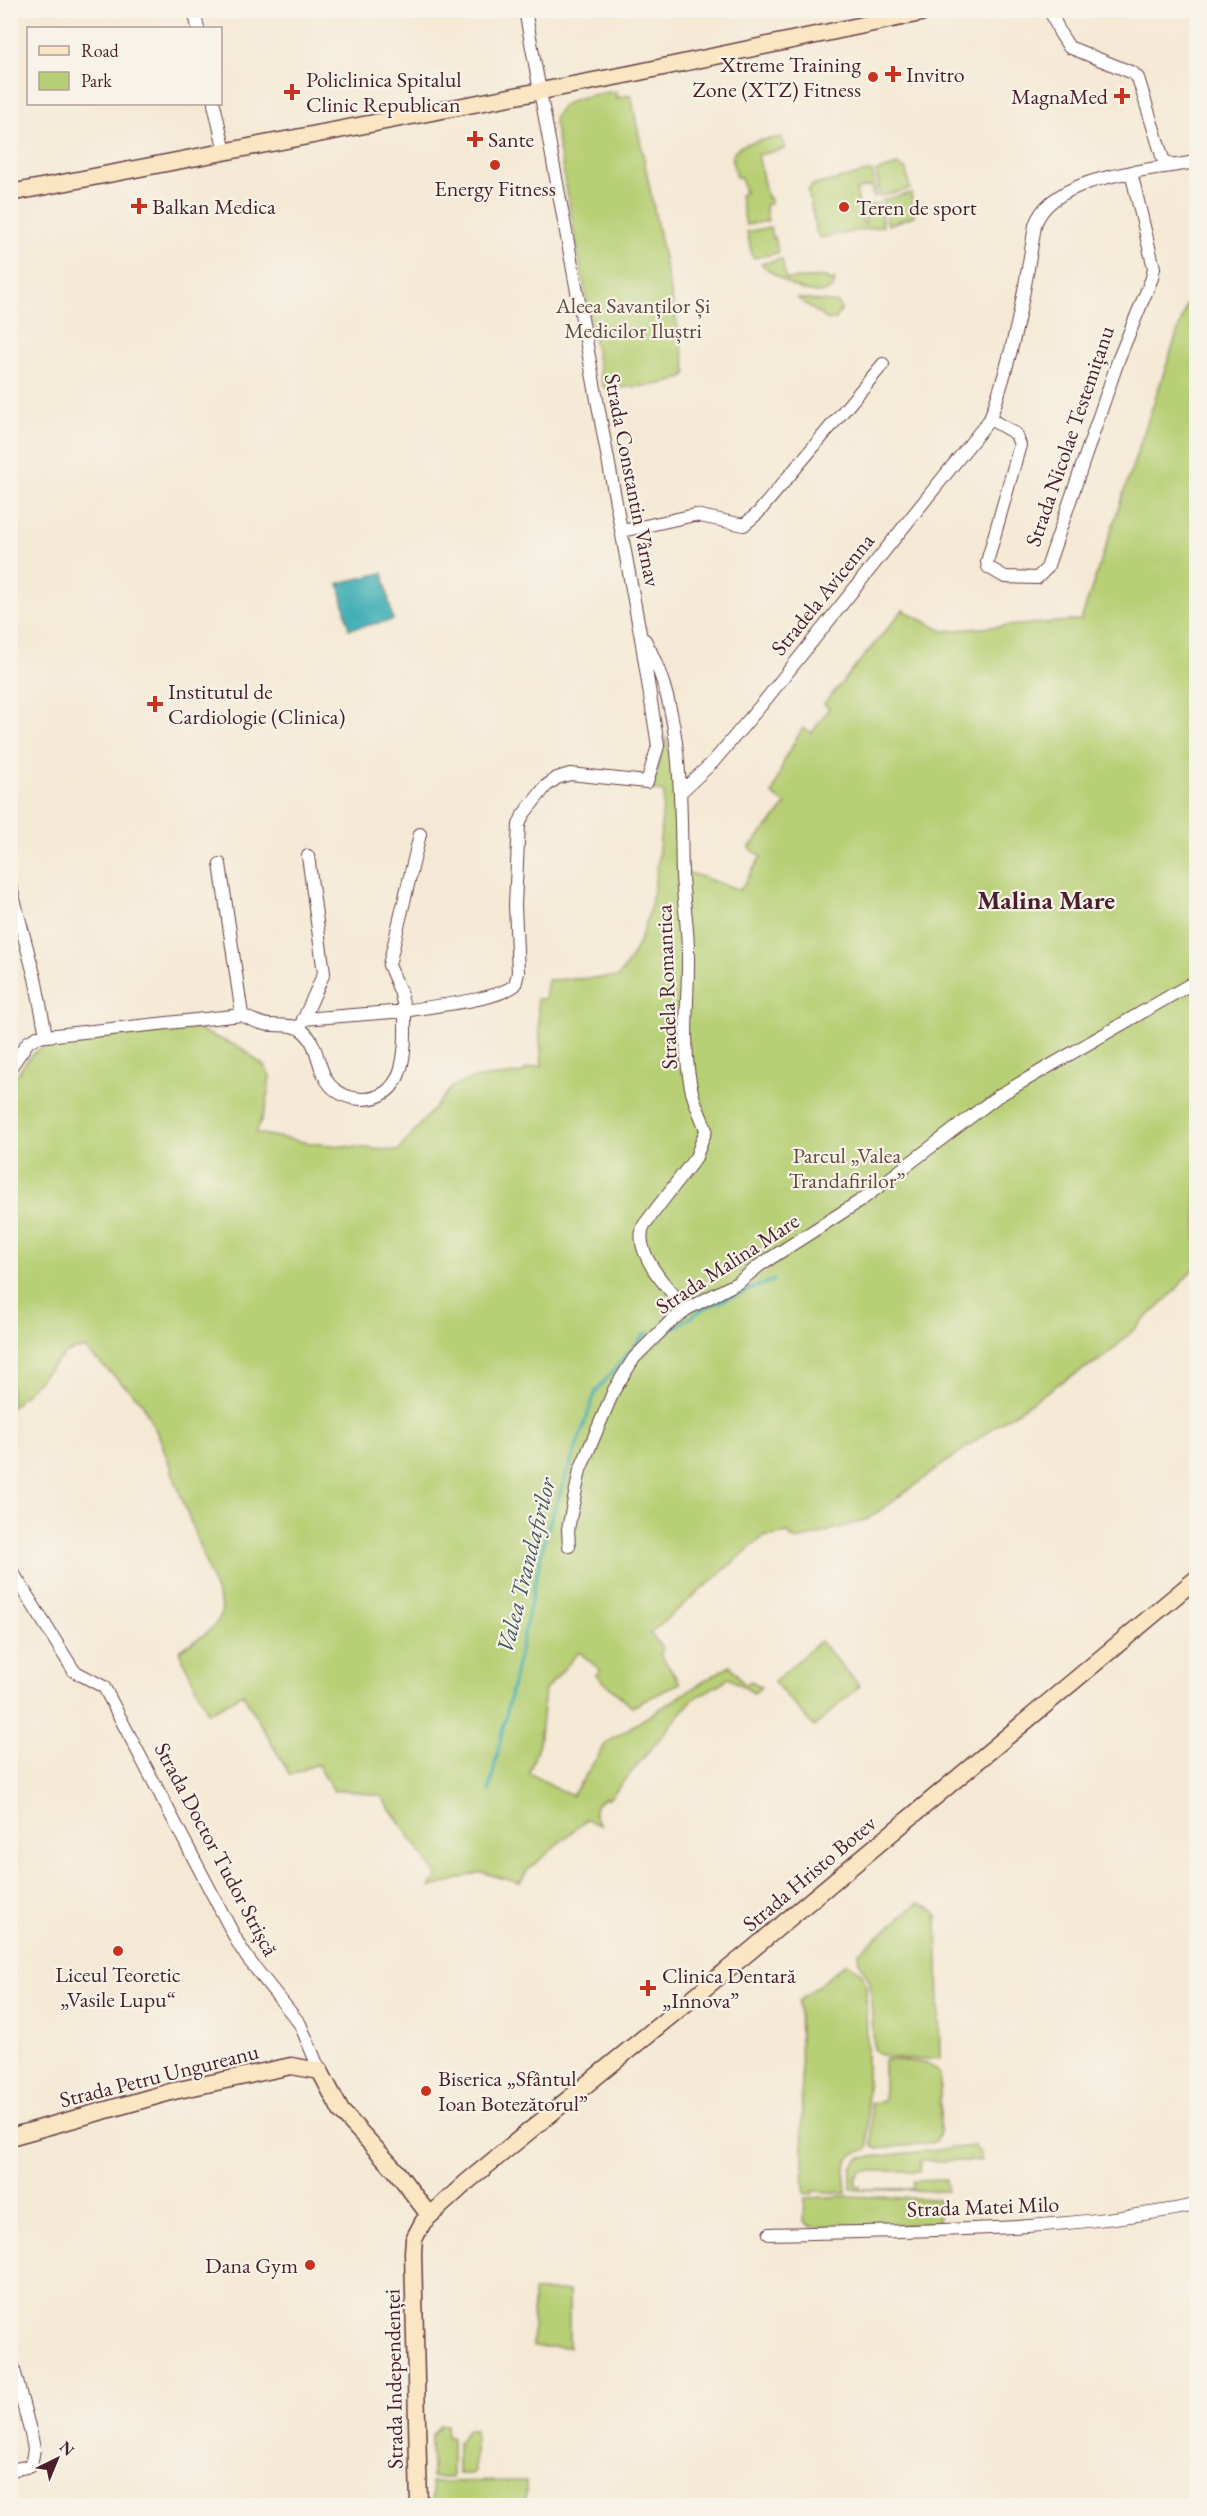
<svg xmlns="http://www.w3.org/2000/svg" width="1207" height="2516" font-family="'EB Garamond',serif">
<rect width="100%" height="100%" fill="#f7f3e8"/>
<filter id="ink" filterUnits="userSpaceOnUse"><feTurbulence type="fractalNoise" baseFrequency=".0167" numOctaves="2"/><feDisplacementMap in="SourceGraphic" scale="12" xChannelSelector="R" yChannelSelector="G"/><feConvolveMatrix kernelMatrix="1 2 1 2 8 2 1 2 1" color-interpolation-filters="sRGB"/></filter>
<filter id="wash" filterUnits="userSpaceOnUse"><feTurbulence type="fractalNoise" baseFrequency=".008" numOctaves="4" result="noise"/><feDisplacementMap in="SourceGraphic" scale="24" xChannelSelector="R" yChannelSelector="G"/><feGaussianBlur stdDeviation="1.35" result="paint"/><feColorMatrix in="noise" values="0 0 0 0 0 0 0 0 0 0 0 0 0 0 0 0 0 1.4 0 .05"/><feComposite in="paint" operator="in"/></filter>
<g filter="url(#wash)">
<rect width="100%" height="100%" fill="#f4e9d4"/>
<!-- green -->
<path fill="#b7cf74" stroke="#807750" stroke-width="1.5" d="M615 91 617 98 631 95 687 373C676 387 629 387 612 388L604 387 602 384 554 121C560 95 593 96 615 91Z
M782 137 785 149 758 155 767 198 769 197 771 203 765 205 768 221 746 225 740 195 745 193 741 177H736C735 171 731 160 733 154 736 142 771 139 782 137Z
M899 165 906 170 910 189 881 196 876 171Z
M872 171 878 196 873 197 871 186 856 190 863 224 866 223 862 206 879 203 883 226 821 238 817 234 808 191 811 186Z
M911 193 914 216 888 225 882 200Z
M770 227 772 238 775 237 778 253 754 258 752 256 747 232Z
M782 259 786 279 827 277 828 281 835 280 833 288C810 303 778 278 761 264Z
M1193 286 1196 287V1265L1176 1290 1105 1357 1063 1381 996 1426 868 1519 796 1541 795 1538H791L789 1533 763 1537 650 1633 663 1649 660 1654 680 1683 632 1707 596 1675 600 1670 579 1652 545 1690 539 1744 529 1773 572 1796 607 1742 730 1665 745 1685 751 1681 761 1687 754 1693 729 1678 692 1700 608 1800 606 1798C591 1805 591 1813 600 1825L586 1820 527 1871 520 1883 481 1872 430 1888 437 1875 381 1796 346 1790 334 1791 317 1764 290 1775 243 1694 208 1713 179 1651C196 1639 220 1630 222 1608L161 1441 141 1401 84 1348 66 1353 11 1408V1084C22 1067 30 1051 50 1044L192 1027 243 1049 265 1067 270 1076 266 1107 256 1133 309 1143 398 1151 452 1087 472 1079 523 1073 526 1069 542 1066 537 999H545L548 980 618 977C659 927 658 853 664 792L652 790 665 738 674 764 678 869 740 890 761 857 749 848 786 805 772 794 786 756 803 728 812 733 829 708 824 704 903 610 943 631 1081 620Z
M797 298 838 303 841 310 836 319 828 320Z
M820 1641 860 1686 814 1727 774 1682Z
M918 1903 930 1907 937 1915 940 2058C923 2060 886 2062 874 2049L870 1982 859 1961 858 1953Z
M846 1963 861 1972 866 1984 868 2148C864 2151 859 2151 854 2154 841 2164 845 2179 846 2193L813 2191 812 2194 804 2193 799 2001Z
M884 2059 927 2063 940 2074V2134L935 2142 878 2149 872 2146 871 2103 884 2101Z
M974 2146 980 2153 982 2161H921L920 2171H859V2176H856V2186H860V2189H913V2181L946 2180 947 2191 851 2189V2168L860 2158Z
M847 2196 939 2199 938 2224 812 2227 804 2222 805 2198Z
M533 2291H569V2347H533Z
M440 2425H446V2437H452V2477H432L431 2436Z
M466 2430H475V2471L472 2474H458V2443Z
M526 2481V2505H433L432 2482Z"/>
<!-- water -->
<path fill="#3badb3" stroke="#42666f" stroke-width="1.5" d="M383 573 393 620 349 629 339 583Z"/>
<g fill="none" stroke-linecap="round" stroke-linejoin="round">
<!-- stream -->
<path stroke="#3badb3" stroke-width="3" d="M661 1337 704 1308 774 1280
M489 1792 546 1533 596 1391 645 1334 649 1333"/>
</g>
</g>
<g filter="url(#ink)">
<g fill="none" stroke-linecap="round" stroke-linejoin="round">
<!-- street casing -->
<g stroke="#643d44" stroke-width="14">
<path id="street" d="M194 10 198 28
M1050 10 1060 33 1069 47 1133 73 1138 78 1163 159 1171 166 1196 162
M214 104 225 152
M990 419 1016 434 1020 445 987 562 988 567 1005 577 1037 578 1047 568 1119 358 1152 278 1154 268 1131 172
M622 531 695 515 744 525 758 513 883 364
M645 640C684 712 680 795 682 875 683 900 688 926 688 952 689 999 681 1045 692 1092 695 1105 702 1118 706 1130L696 1157 644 1225C631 1252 670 1291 687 1309
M682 791 713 762 763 703 990 419C1013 356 1025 291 1035 225 1050 180 1131 172 1171 166
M220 864 242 1015
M10 884 35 978 46 1035
M303 1019 405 1011 400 991 389 965 420 834
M301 1025 324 973 308 856
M10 1068 28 1042 37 1037 242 1015C249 1019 256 1022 264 1024 278 1027 292 1022 304 1032 319 1045 317 1070 330 1085 339 1095 351 1099 363 1099 409 1098 405 1044 405 1011 433 1005 493 1002 515 985L518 973 515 905 518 842 519 825 523 815 546 786 557 778 570 774 647 782 658 746 641 638 525 10
M569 1546 568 1529 580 1470 614 1390 634 1358 671 1321 687 1309 739 1282 760 1265 860 1201 998 1096 1196 981
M10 1568 74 1671 104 1687 239 1945 248 1959 300 2024 320 2071
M769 2234C912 2230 1056 2233 1196 2205
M10 2355 31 2434 34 2449 31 2466 10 2470"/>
</g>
<!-- secondary casing -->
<g stroke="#643d44" stroke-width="19">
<path id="secondary" d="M10 193 630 74 935 10
M10 2137 174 2091 291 2066 320 2071 341 2111 396 2171 429 2215
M419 2506 413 2252 414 2239 423 2222 468 2181 749 1952 1196 1579"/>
</g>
<!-- street -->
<use href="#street" stroke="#fff" stroke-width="12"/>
<!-- secondary -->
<use href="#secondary" stroke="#fbe6c3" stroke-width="16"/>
</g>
</g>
<!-- markers -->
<g fill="#c8321e" stroke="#f7f3e8" stroke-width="2">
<path d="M890 65h6v6h6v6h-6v6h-6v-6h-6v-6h6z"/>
<circle cx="873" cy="77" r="6"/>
<path d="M289 83h6v6h6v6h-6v6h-6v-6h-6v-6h6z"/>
<path d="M1119 87h6v6h6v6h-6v6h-6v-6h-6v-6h6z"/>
<path d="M472 130h6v6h6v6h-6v6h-6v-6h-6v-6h6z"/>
<circle cx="495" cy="165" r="6"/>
<path d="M136 197h6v6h6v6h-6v6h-6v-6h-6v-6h6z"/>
<circle cx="844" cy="207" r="6"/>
<path d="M152 695h6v6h6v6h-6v6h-6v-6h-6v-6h6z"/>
<circle cx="118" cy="1951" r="6"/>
<path d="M645 1979h6v6h6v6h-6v6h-6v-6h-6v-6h6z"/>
<circle cx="426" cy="2091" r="6"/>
<circle cx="310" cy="2265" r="6"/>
</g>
<g text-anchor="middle" stroke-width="4.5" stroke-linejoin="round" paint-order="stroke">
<!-- poi labels -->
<g font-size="22" fill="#4a1f2b" stroke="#f7f3e8" text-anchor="start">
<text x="861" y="72" text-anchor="end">Xtreme Training<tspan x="861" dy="25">Zone (XTZ) Fitness</tspan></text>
<text x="906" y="82">Invitro</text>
<text x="306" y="87">Policlinica Spitalul<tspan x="306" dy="25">Clinic Republican</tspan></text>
<text x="1108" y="104" text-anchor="end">MagnaMed</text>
<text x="488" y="147">Sante</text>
<text x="495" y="196" text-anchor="middle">Energy Fitness</text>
<text x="152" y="214">Balkan Medica</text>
<text x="856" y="215">Teren de sport</text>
<text x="168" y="699">Institutul de<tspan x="168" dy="25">Cardiologie (Clinica)</tspan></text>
<text x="118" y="1982" text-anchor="middle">Liceul Teoretic<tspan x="118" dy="25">„Vasile Lupu“</tspan></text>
<text x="662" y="1983">Clinica Dentară<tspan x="662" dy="25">„Innova”</tspan></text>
<text x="438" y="2086">Biserica „Sfântul<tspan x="438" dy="25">Ioan Botezătorul”</tspan></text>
<text x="298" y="2273" text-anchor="end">Dana Gym</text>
</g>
<!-- park labels -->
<g font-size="22" fill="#654b3d" stroke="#f7f3e8">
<text x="633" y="313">Aleea Savanților Și<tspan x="633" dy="25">Medicilor Iluștri</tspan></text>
<text x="847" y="1163">Parcul „Valea<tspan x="847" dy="25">Trandafirilor”</tspan></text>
</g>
<!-- street labels -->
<g font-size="22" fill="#4a1f2b" stroke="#f7f3e8">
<text transform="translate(1069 436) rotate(-71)" y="8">Strada Nicolae Testemițanu</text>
<text transform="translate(633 480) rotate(79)" y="8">Strada Constantin Vârnav</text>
<text transform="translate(822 594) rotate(-51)" y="8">Stradela Avicenna</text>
<text transform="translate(666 987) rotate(-92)" y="8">Stradela Romantica</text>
<text transform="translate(727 1263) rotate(-33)" y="8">Strada Malina Mare</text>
<text transform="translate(217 1849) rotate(62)" y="8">Strada Doctor Tudor Strișcă</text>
<text transform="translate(809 1873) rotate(-40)" y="8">Strada Hristo Botev</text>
<text transform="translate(159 2075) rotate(-14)" y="8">Strada Petru Ungureanu</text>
<text transform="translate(983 2206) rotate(-2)" y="8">Strada Matei Milo</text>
<text transform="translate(393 2379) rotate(-91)" y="8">Strada Independenței</text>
</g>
<!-- water labels -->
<g font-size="24" font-style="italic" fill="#445861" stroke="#f7f3e8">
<text transform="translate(526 1565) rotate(-76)" y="8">Valea Trandafirilor</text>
</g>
<!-- quarter labels -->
<g font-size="26" font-weight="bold" fill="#4a1f2b" stroke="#f7f3e8">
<text x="1046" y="909">Malina Mare</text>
</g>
</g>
<!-- margin -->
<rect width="1207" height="2516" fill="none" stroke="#f7f3e8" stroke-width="36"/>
<!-- legend -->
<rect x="27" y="27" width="195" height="78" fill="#f7f3e8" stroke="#b29e9c" stroke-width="1.5"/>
<rect x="39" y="46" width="30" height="9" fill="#fbe6c3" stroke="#b29e9c" stroke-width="1.5"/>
<text x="81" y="57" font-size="18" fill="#4a1f2b">Road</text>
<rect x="39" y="72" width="30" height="18" fill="#b7cf74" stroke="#b29e9c" stroke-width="1.5"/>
<text x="81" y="87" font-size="18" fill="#4a1f2b">Park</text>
<!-- north arrow -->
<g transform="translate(57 2459) rotate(43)" stroke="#f7f3e8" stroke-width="4.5" paint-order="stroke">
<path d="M0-4.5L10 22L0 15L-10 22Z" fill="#4a1f2b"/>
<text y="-9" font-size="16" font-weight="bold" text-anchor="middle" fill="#4a1f2b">N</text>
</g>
</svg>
